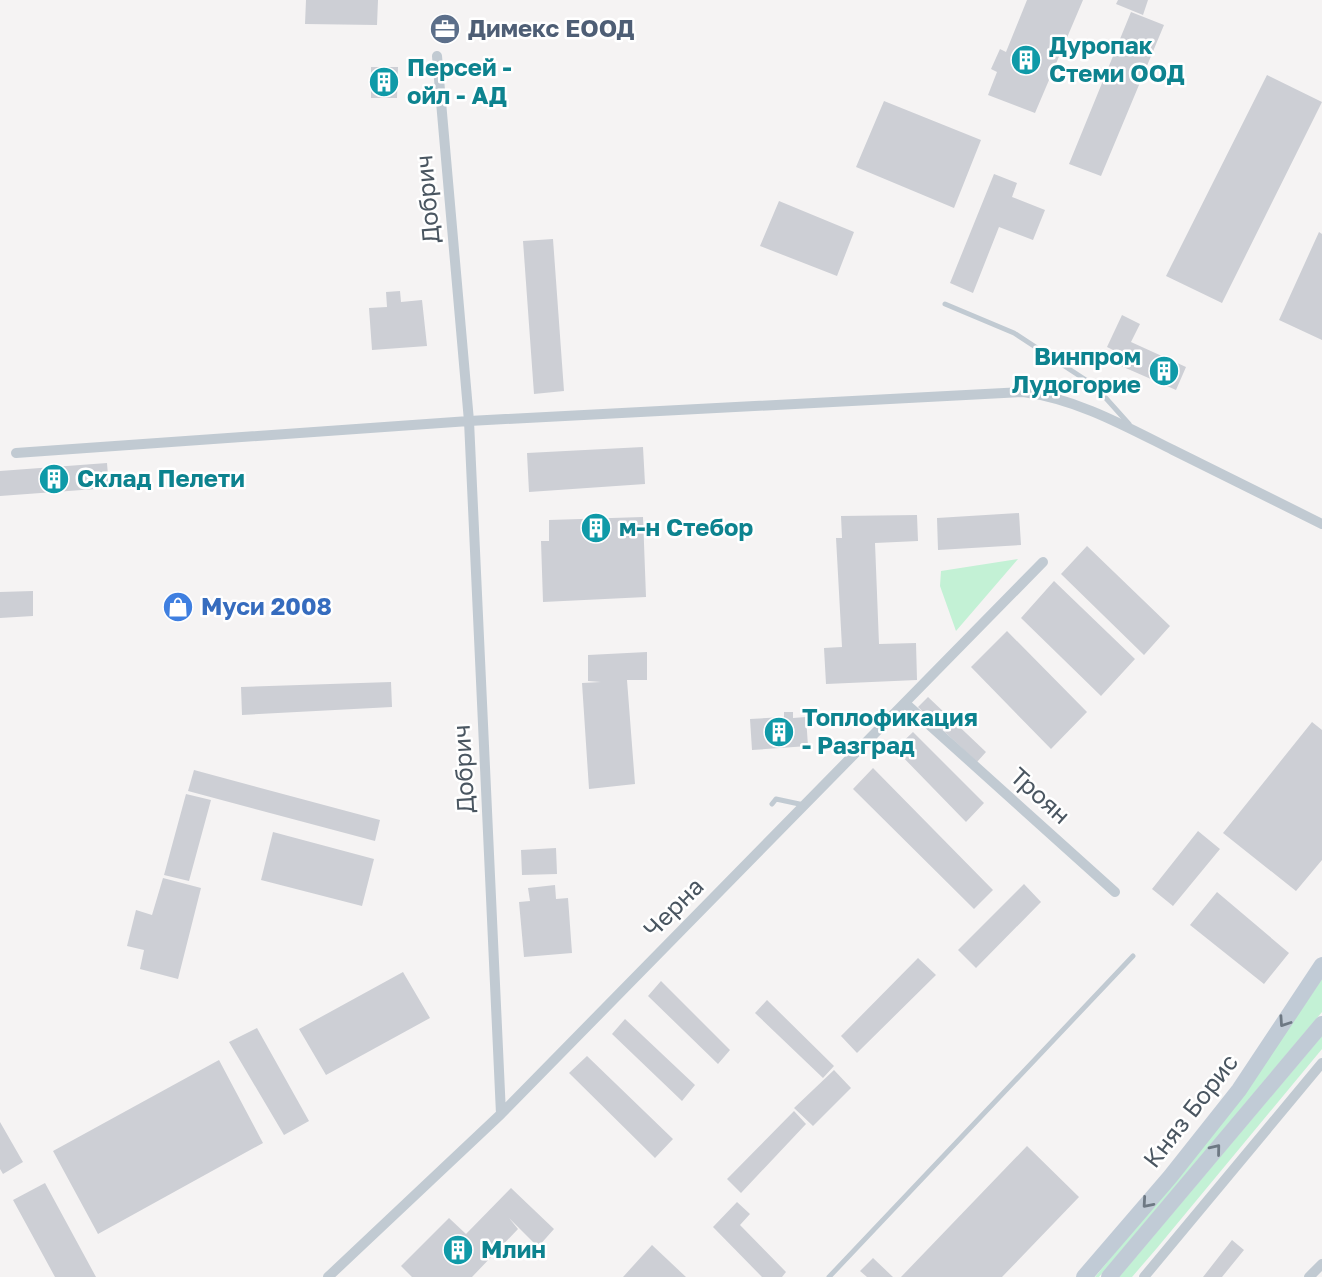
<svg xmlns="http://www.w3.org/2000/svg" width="1322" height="1277" font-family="'Golos Text',sans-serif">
<rect width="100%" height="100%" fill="#f5f3f3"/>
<!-- green -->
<path fill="#c3f1d5" d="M1018 559 956 631 940 586 941 571Z
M1322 979V1012L1099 1277H1095L1242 1097Z
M1322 1036V1049L1157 1248 1132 1277H1119Z"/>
<!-- building -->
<path fill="#cdcfd5" d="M306 0H378L377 25 305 24Z
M1027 0H1083L1035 113 988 95 997 72 991 69 1000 49 1006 52Z
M1118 0H1148L1143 15 1116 4Z
M1131 12 1164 25 1101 176 1069 164Z
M371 67H398L397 98H371Z
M1267 75 1322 102 1222 303 1166 276Z
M884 101 981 140 954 208 856 167Z
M994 174 1017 183 1012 197 1045 210 1033 240 999 227 973 293 950 283Z
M779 201 854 232 837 276 760 246Z
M1319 232 1322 234V340L1279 320Z
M553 239 564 391 534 394 523 241Z
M400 291 401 302 422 300 427 346 372 350 369 308 387 307 386 292Z
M1122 315 1140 324 1131 342 1186 367 1176 390 1112 362 1117 352 1107 347Z
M643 447 645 484 529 492 527 453Z
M107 463 109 488 0 496V471Z
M1019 513 1021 545 938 550 937 518Z
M917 515 918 541 875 543 879 644 916 643 917 680 826 684 824 648 842 647 836 538H842L841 516Z
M643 517 646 597 543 602 541 541H549V520Z
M1087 546 1170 626 1144 655 1061 574Z
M1054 581 1135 659 1101 696 1021 618Z
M33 591V616L0 618V592Z
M1007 631 1087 712 1051 749 971 667Z
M647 652V680H627L635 784 589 789 582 683 601 682 588 681V655Z
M391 682 392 707 242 715 241 687Z
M928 697 986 752 977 762 918 707Z
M784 712H793V718L806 717 808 746 752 750 750 719 784 717Z
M1312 722 1322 730V860L1296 891 1223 833Z
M913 732 984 803 966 822 895 749Z
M873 768 993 890 974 909 853 789Z
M194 770 380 820 375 841 188 791Z
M186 794 211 800 189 881 164 875Z
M1198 831 1220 849 1173 906 1152 889Z
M273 832 374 859 362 906 261 880Z
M556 848 557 874 522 875 521 850Z
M163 878 201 888 178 979 140 969 144 950 127 946 136 910 152 915Z
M1024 884 1041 902 976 968 958 950Z
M555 885 556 899 568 898 572 953 524 957 519 902 530 901 528 888Z
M1217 892 1289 953 1264 984 1190 925Z
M918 958 936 975 857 1053 841 1036Z
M403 972 430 1018 326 1075 299 1029Z
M661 981 730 1050 718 1064 648 996Z
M767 1000 834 1066 823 1078 755 1013Z
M625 1019 695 1085 682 1101 612 1034Z
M257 1028 309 1121 284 1135 229 1042Z
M587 1056 673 1139 655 1158 569 1073Z
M219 1060 263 1143 98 1234 53 1151Z
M834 1070 851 1088 813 1126 794 1108Z
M794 1111 806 1124 741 1193 727 1179Z
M0 1122 23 1162 3 1174 0 1169Z
M1027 1146 1079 1197 1002 1277H901Z
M45 1183 96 1277H55L13 1200Z
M511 1188 554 1229 538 1247 509 1218 518 1229 472 1277H412L401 1266 449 1218 466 1234Z
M737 1202 750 1214 740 1225 786 1272 782 1277H762L713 1227Z
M1232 1240 1244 1250 1222 1277H1203Z
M652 1245 686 1277H623Z
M873 1258 893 1277H867L860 1271Z"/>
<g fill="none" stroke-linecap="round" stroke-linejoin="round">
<!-- lane -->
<path stroke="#c1cad2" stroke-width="5" d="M945 304 1014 333 1095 386 1129 424
M772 804 776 799 804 805
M829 1277 1133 956"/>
<!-- street -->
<path stroke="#c1cad2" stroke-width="10" d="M16 453 469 421 437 56
M905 703 1115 892
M501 1114 469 421 1023 392C1077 399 1125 426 1173 450 1222 474 1272 499 1322 524
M328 1277 501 1114 1043 562
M1144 1277 1322 1063
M1309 1277 1322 1264"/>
<!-- secondary -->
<path stroke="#c1cbd6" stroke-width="16" d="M1084 1277 1170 1177 1239 1090 1322 965
M1109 1277 1322 1024"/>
</g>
<!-- one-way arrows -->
<defs><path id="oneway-chevron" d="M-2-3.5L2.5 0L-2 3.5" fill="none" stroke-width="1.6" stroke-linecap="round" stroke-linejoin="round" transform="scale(1.75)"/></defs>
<g stroke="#6e7984">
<use href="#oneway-chevron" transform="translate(1284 1022) rotate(124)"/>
<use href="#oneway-chevron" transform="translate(1216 1149) rotate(-51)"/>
<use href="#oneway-chevron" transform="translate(1147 1203) rotate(131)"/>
</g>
<!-- icons -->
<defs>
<g id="office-disc" transform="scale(1.575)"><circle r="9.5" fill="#5c6f8a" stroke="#fff"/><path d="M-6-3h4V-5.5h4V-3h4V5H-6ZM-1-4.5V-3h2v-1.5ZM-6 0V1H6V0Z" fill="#fff"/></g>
<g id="building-disc" transform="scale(1.575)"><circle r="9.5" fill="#0f9aa8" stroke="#fff"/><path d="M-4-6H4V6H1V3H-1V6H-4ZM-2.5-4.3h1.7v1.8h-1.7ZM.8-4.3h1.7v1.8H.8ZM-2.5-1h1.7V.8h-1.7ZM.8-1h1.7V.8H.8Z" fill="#fff"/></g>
<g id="shop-disc" transform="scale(1.575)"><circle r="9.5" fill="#3f7fe0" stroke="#fff"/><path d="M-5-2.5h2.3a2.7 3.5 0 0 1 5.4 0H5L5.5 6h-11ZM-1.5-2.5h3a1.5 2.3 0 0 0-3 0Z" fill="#fff"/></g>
</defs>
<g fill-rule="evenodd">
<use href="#office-disc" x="445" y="29"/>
<use href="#building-disc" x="1026" y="60"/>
<use href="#building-disc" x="384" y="82"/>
<use href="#building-disc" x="1164" y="371"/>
<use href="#building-disc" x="54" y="479"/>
<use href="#building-disc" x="596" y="528"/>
<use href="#shop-disc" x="178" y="607"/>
<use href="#building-disc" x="779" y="732"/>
<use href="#building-disc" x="458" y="1250"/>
</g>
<g text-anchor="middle" stroke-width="5" stroke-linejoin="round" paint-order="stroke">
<!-- service labels -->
<g font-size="24" font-weight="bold" fill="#4e5e75" stroke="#fff" text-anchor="start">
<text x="468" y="37">Димекс ЕООД</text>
</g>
<!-- culture labels -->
<g font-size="24" font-weight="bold" fill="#0d838f" stroke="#fff" text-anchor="start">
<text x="1049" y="54">Дуропак<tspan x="1049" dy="28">Стеми ООД</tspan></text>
<text x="407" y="76">Персей -<tspan x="407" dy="28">ойл - АД</tspan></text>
<text x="1141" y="365" text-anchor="end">Винпром<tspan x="1141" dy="28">Лудогорие</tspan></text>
<text x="77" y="487">Склад Пелети</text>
<text x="619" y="536">м-н Стебор</text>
<text x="802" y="726">Топлофикация<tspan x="802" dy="28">- Разград</tspan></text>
<text x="481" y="1258">Млин</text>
</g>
<!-- street labels -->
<g font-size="24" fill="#4a5661" stroke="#fff">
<text transform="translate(428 199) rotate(-95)" y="8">Добрич</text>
<text transform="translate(464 769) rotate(-93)" y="8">Добрич</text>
<text transform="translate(1040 796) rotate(42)" y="8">Троян</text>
<text transform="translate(674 908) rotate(-45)" y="8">Черна</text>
<text transform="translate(1191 1111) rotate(-52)" y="8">Княз Борис</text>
</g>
<!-- shop labels -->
<g font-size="24" font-weight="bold" fill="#366cbe" stroke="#fff" text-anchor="start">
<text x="201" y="615">Муси 2008</text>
</g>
</g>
</svg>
